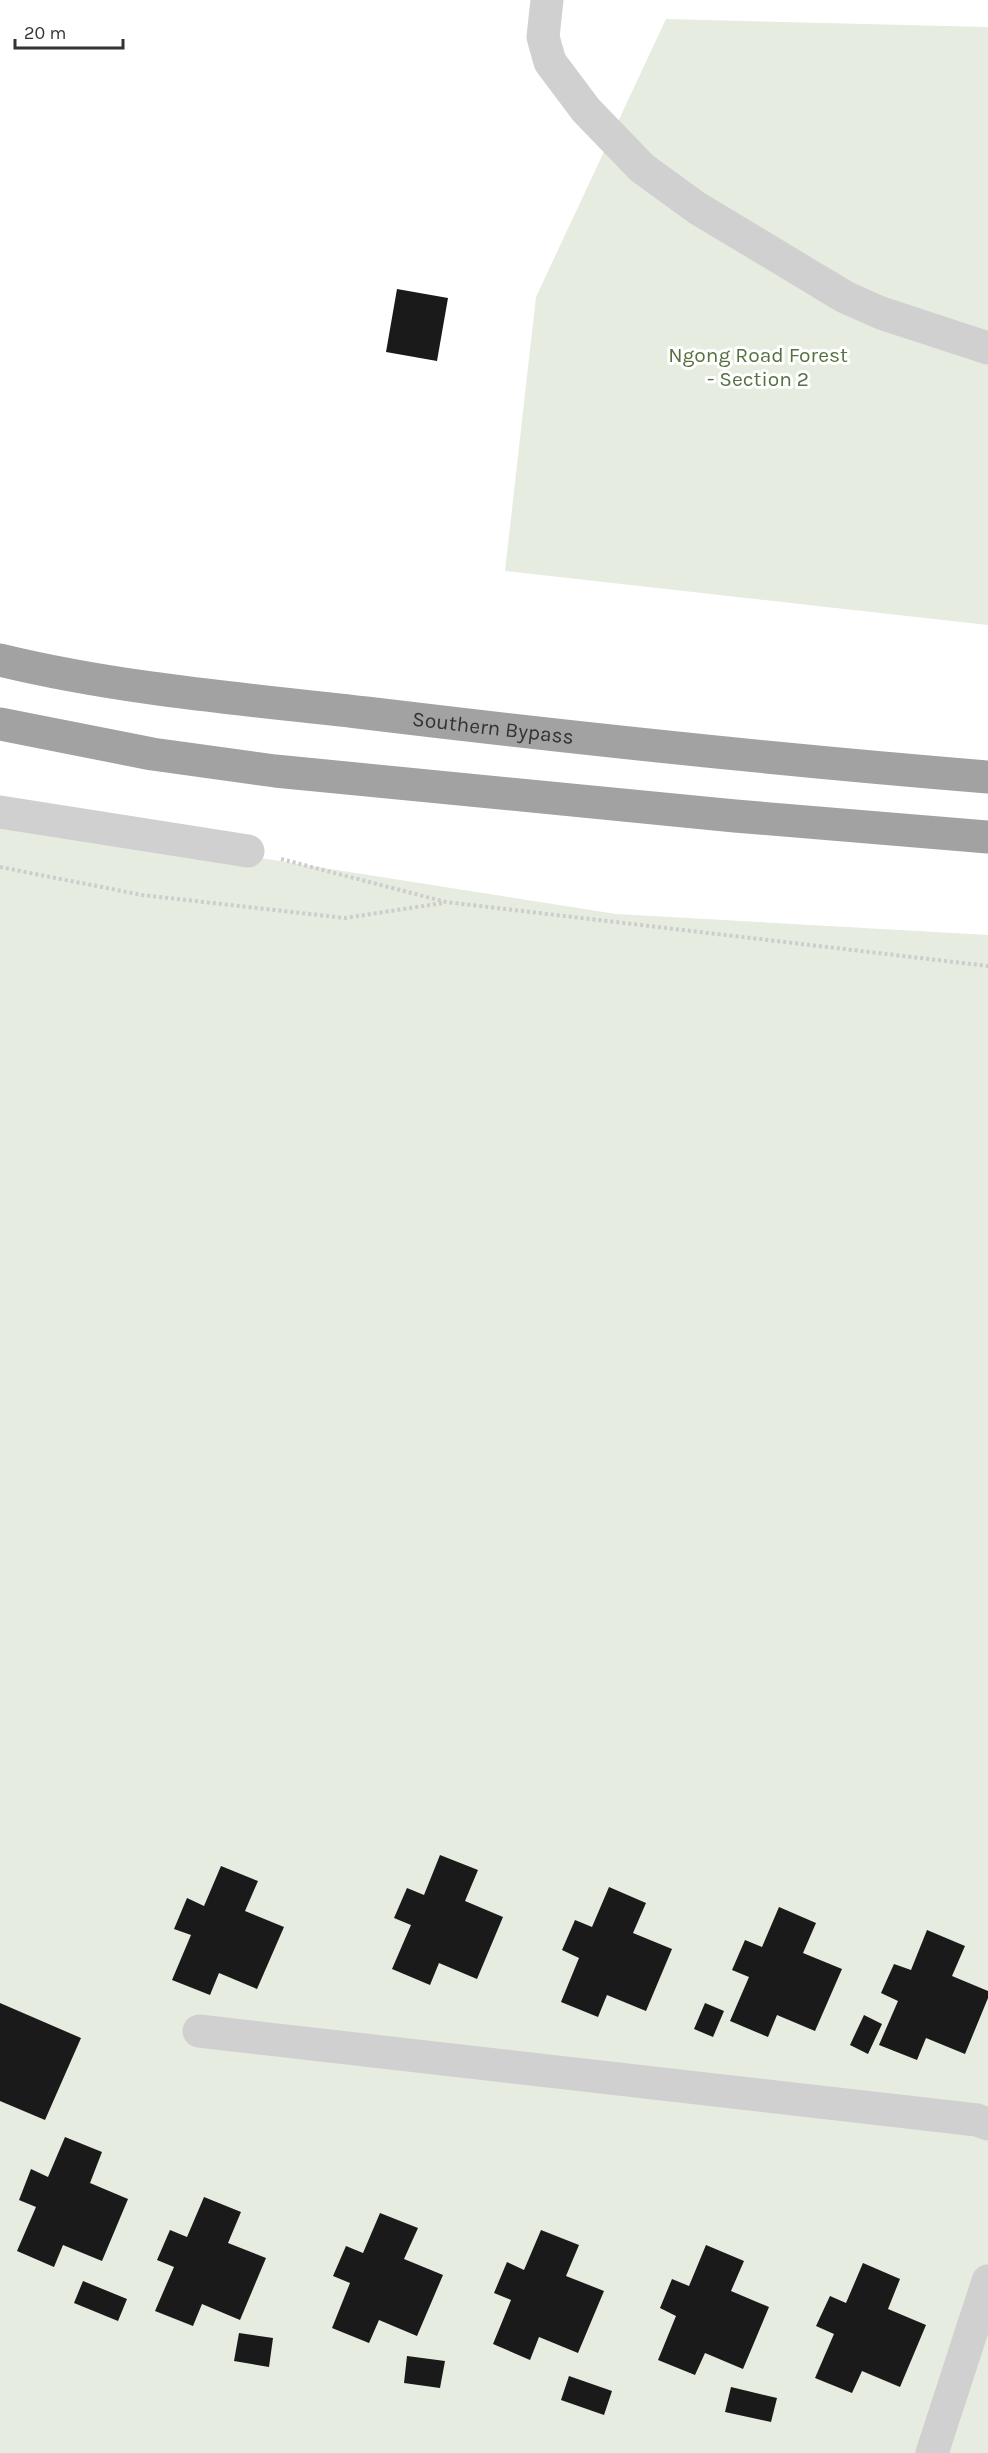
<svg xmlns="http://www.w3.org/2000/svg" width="988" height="2453" font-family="Karla,sans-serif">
<rect width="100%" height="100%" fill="#fff"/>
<!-- green -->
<path fill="#e6ecdf" d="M666 19 988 27V625L505 571 536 297Z
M0 805 235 854 616 914 988 935V2453H0Z"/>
<!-- building -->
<path fill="#1a1a1a" d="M397 289 448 298 437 361 386 352Z
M440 1855 478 1870 465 1901 503 1917 477 1979 439 1963 430 1985 392 1969 411 1925 394 1918 407 1888 424 1895Z
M221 1866 258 1881 245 1911 284 1927 257 1989 219 1973 210 1995 172 1980 191 1935 174 1929 187 1898 204 1906Z
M609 1887 646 1903 633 1933 672 1949 646 2011 607 1995 598 2017 561 2002 579 1958 562 1950 575 1920 592 1927Z
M779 1907 816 1923 803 1953 842 1969 815 2031 777 2015 768 2037 730 2021 749 1977 732 1970 745 1940 762 1947Z
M927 1930 965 1946 952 1976 988 1991V1998L965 2054 926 2038 917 2060 879 2045 898 2001 881 1993 894 1964 911 1970Z
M0 2003 81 2038 45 2120 0 2101Z
M705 2003 724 2011 713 2037 694 2029Z
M864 2015 882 2024 868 2054 850 2045Z
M65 2137 102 2152 90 2183 128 2199 102 2261 63 2245 54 2267 17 2251 36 2207 19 2200 31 2169 48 2177Z
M204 2197 241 2212 228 2243 266 2258 240 2320 202 2304 193 2326 155 2311 174 2267 157 2260 170 2230 187 2237Z
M380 2213 418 2228 404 2259 443 2275 417 2336 379 2320 369 2343 332 2328 350 2283 333 2276 346 2246 363 2253Z
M541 2230 579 2245 566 2276 604 2291 578 2353 539 2337 530 2360 493 2344 511 2300 494 2293 507 2262 524 2270Z
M706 2245 744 2261 731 2291 769 2307 743 2369 705 2353 695 2375 658 2360 676 2316 660 2308 672 2279 689 2286Z
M863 2263 900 2279 888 2309 926 2325 900 2387 862 2371 852 2393 815 2378 834 2334 816 2326 830 2296 846 2303Z
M83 2281 127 2299 118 2321 74 2303Z
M239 2333 273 2338 269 2367 234 2361Z
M407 2356 445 2361 440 2388 404 2383Z
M569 2376 612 2391 604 2415 561 2400Z
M731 2387 777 2398 771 2422 725 2412Z"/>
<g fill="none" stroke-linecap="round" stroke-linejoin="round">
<!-- path -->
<path stroke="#cdcdcd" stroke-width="4" stroke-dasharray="3 3" stroke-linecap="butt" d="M281 859 446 902 988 966
M0 867 142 895 345 918 443 903"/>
<!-- minor -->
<path stroke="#d0d0d0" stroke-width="33" d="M547 0 543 37 550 62 586 110 642 168 697 208 845 297 881 313 988 348
M0 812 248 851
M199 2031 977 2120 988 2124
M932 2453 988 2281"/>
<!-- trunk -->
<g stroke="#a2a2a2" stroke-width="33">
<path id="s1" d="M0 660C119 689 244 699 366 713 573 738 780 760 988 777"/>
<path d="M0 724 152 754 275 771 735 816 988 837"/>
</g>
</g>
<g text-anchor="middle" stroke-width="6" stroke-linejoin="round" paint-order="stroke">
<!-- park labels -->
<g font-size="21" fill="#56703f" stroke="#fff">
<text x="758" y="362">Ngong Road Forest<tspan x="758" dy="24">- Section 2</tspan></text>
</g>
<!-- street labels -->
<g font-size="21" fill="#333" stroke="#fff">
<text dy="7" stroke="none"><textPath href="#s1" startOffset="498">Southern Bypass</textPath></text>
</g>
</g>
<!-- scale -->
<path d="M15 39v9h108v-9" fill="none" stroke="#333333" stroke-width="3"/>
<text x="24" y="39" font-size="18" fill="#333333" stroke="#ffffff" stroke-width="4.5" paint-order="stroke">20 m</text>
</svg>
